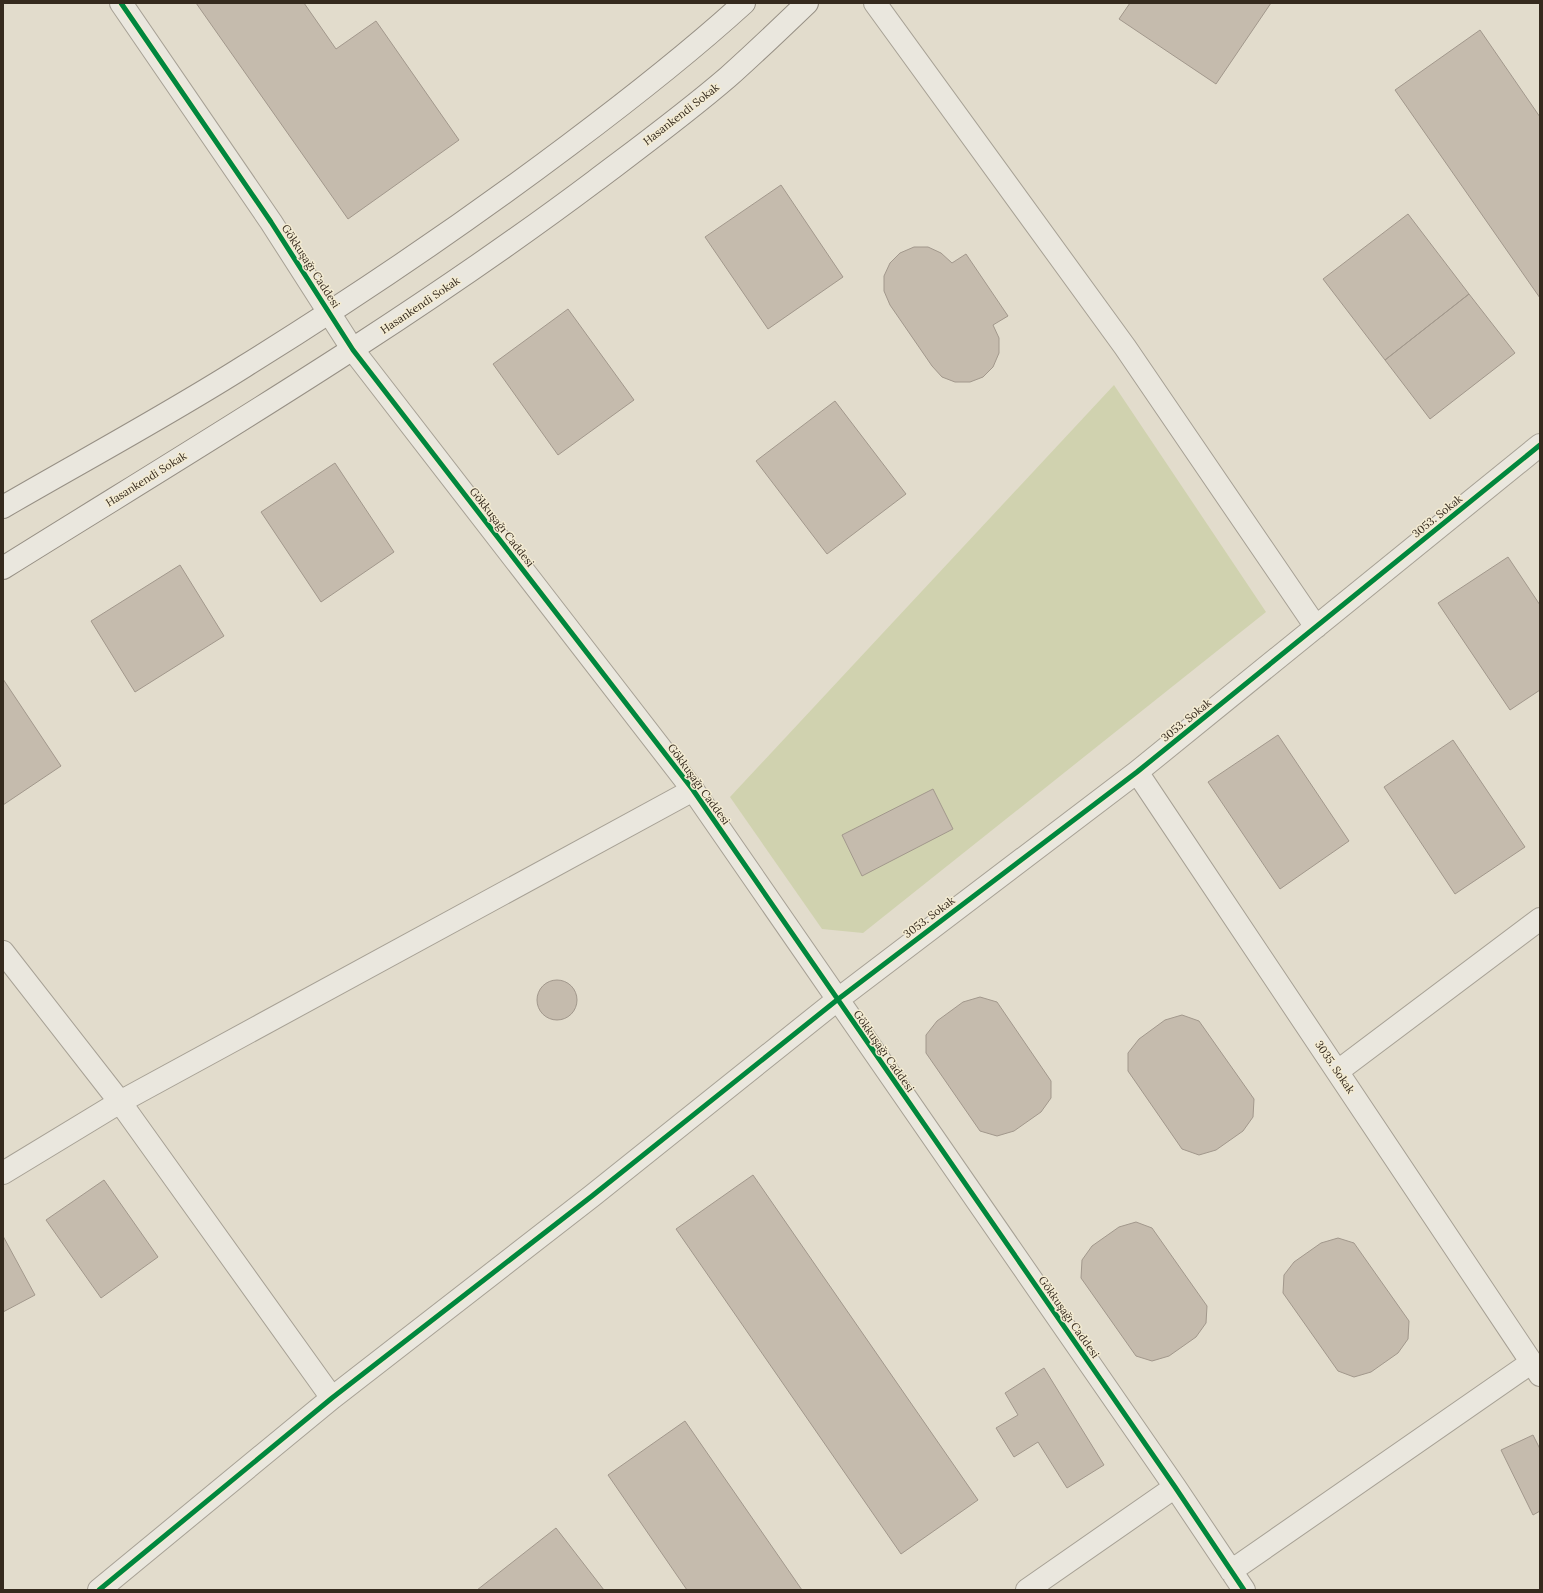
<svg xmlns="http://www.w3.org/2000/svg" width="1543" height="1593" font-family="Lora,serif">
<rect width="100%" height="100%" fill="#e2dccc"/>
<!-- green -->
<path fill="#d0d2af" d="M1114 385 1266 612 863 933 822 929 730 797Z"/>
<!-- building -->
<path fill="#c5bbad" stroke="#a2988c" d="M196 3H304L336 49 376 21 459 140 348 219Z
M1130 3H1271L1216 84 1119 19Z
M1480 30 1540 117V298L1395 90Z
M781 185 843 277 768 329 705 237Z
M1408 214 1469 294 1385 360 1323 279Z
M914 247H928L941 253 952 263 966 254 1008 316 993 325 999 338V353L993 367 983 377 970 382H955L942 377 932 366 890 305 884 291V276L890 263 900 253Z
M1469 294 1515 353 1430 419 1385 360Z
M568 309 634 400 558 455 493 364Z
M835 401 906 494 827 554 756 461Z
M335 463 394 552 321 602 261 512Z
M1508 557 1540 605V690L1510 710 1438 603Z
M180 565 224 636 135 692 91 621Z
M3 679 61 766 3 805Z
M1278 735 1349 841 1280 889 1208 782Z
M1453 740 1525 847 1455 894 1384 787Z
M933 789 953 829 862 876 842 835Z
M537 1000a20 20 0 1 1 40 0a20 20 0 1 1-40 0Z
M980 997 997 1002 1051 1081V1098L1041 1112 1014 1131 997 1136 980 1131 926 1053V1035L937 1021 963 1002Z
M1182 1015 1199 1021 1254 1099 1253 1117 1243 1131 1216 1150 1199 1155 1182 1149 1128 1071V1053L1139 1039 1165 1020Z
M753 1175 978 1500 901 1554 676 1229Z
M104 1180 158 1257 101 1298 46 1220Z
M1136 1222 1152 1228 1207 1306 1206 1323 1196 1337 1169 1356 1152 1361 1136 1356 1081 1278 1082 1260 1092 1246 1119 1227Z
M3 1236 35 1295 3 1312Z
M1338 1238 1354 1243 1409 1321 1408 1339 1398 1353 1371 1372 1354 1377 1338 1371 1283 1293 1284 1275 1294 1262 1321 1243Z
M1044 1368 1104 1465 1067 1488 1038 1442 1014 1457 996 1428 1018 1415 1005 1393Z
M685 1421 802 1590H687L608 1475Z
M1533 1435 1540 1449V1511L1533 1515 1501 1450Z
M556 1528 604 1590H477Z"/>
<g fill="none" stroke-linecap="round" stroke-linejoin="round">
<!-- minor casing -->
<g stroke="#a7a195" stroke-width="24">
<path id="minor" d="M121 3 271 222 353 350 693 790 1175 1487 1244 1590
M875 3 1125 347 1316 627
M1137 772 1540 1375
M3 952 120 1102 332 1398
M1338 1071 1540 919
M3 1173 120 1102 693 790
M1231 1571 1532 1362
M99 1590 332 1398 592 1196 837 1000 1137 772 1540 445
M1027 1590 1175 1487"/>
</g>
<!-- secondary casing -->
<g stroke="#979085" stroke-width="24">
<path id="secondary" d="M3 507C84 460 166 416 245 366 356 297 464 224 569 145 629 100 688 54 744 3
M3 568C203 443 406 323 595 181 640 147 685 114 728 77 755 53 781 28 807 3"/>
</g>
<!-- minor -->
<use href="#minor" stroke="#eae7de" stroke-width="22"/>
<!-- secondary -->
<use href="#secondary" stroke="#eae7de" stroke-width="22"/>
<!-- cycleway casing -->
<g stroke="#f3ebd2" stroke-width="8">
<path id="cycleway" d="M121 3 271 222 353 350 693 790 1175 1487 1244 1590
M99 1590 332 1398 592 1196 837 1000 1137 772 1540 445"/>
</g>
<!-- cycleway -->
<use href="#cycleway" stroke="#00873e" stroke-width="5"/>
</g>
<g text-anchor="middle" stroke-width="3" stroke-linejoin="round" paint-order="stroke">
<!-- street labels -->
<g font-size="11" fill="#352a1e" stroke="#f3ebd2">
<text transform="translate(681 114) rotate(-38)" y="4">Hasankendi Sokak</text>
<text transform="translate(311 266) rotate(57)" y="4">Gökkuşağı Caddesi</text>
<text transform="translate(420 305) rotate(-34)" y="4">Hasankendi Sokak</text>
<text transform="translate(146 479) rotate(-32)" y="4">Hasankendi Sokak</text>
<text transform="translate(1437 516) rotate(-39)" y="4">3053. Sokak</text>
<text transform="translate(502 527) rotate(52)" y="4">Gökkuşağı Caddesi</text>
<text transform="translate(1186 720) rotate(-39)" y="4">3053. Sokak</text>
<text transform="translate(699 784) rotate(54)" y="4">Gökkuşağı Caddesi</text>
<text transform="translate(929 917) rotate(-37)" y="4">3053. Sokak</text>
<text transform="translate(884 1051) rotate(55)" y="4">Gökkuşağı Caddesi</text>
<text transform="translate(1335 1067) rotate(56)" y="4">3035. Sokak</text>
<text transform="translate(1069 1317) rotate(55)" y="4">Gökkuşağı Caddesi</text>
</g>
</g>
<!-- border -->
<rect width="1543" height="1593" fill="none" stroke="#352a1e" stroke-width="8"/>
</svg>
